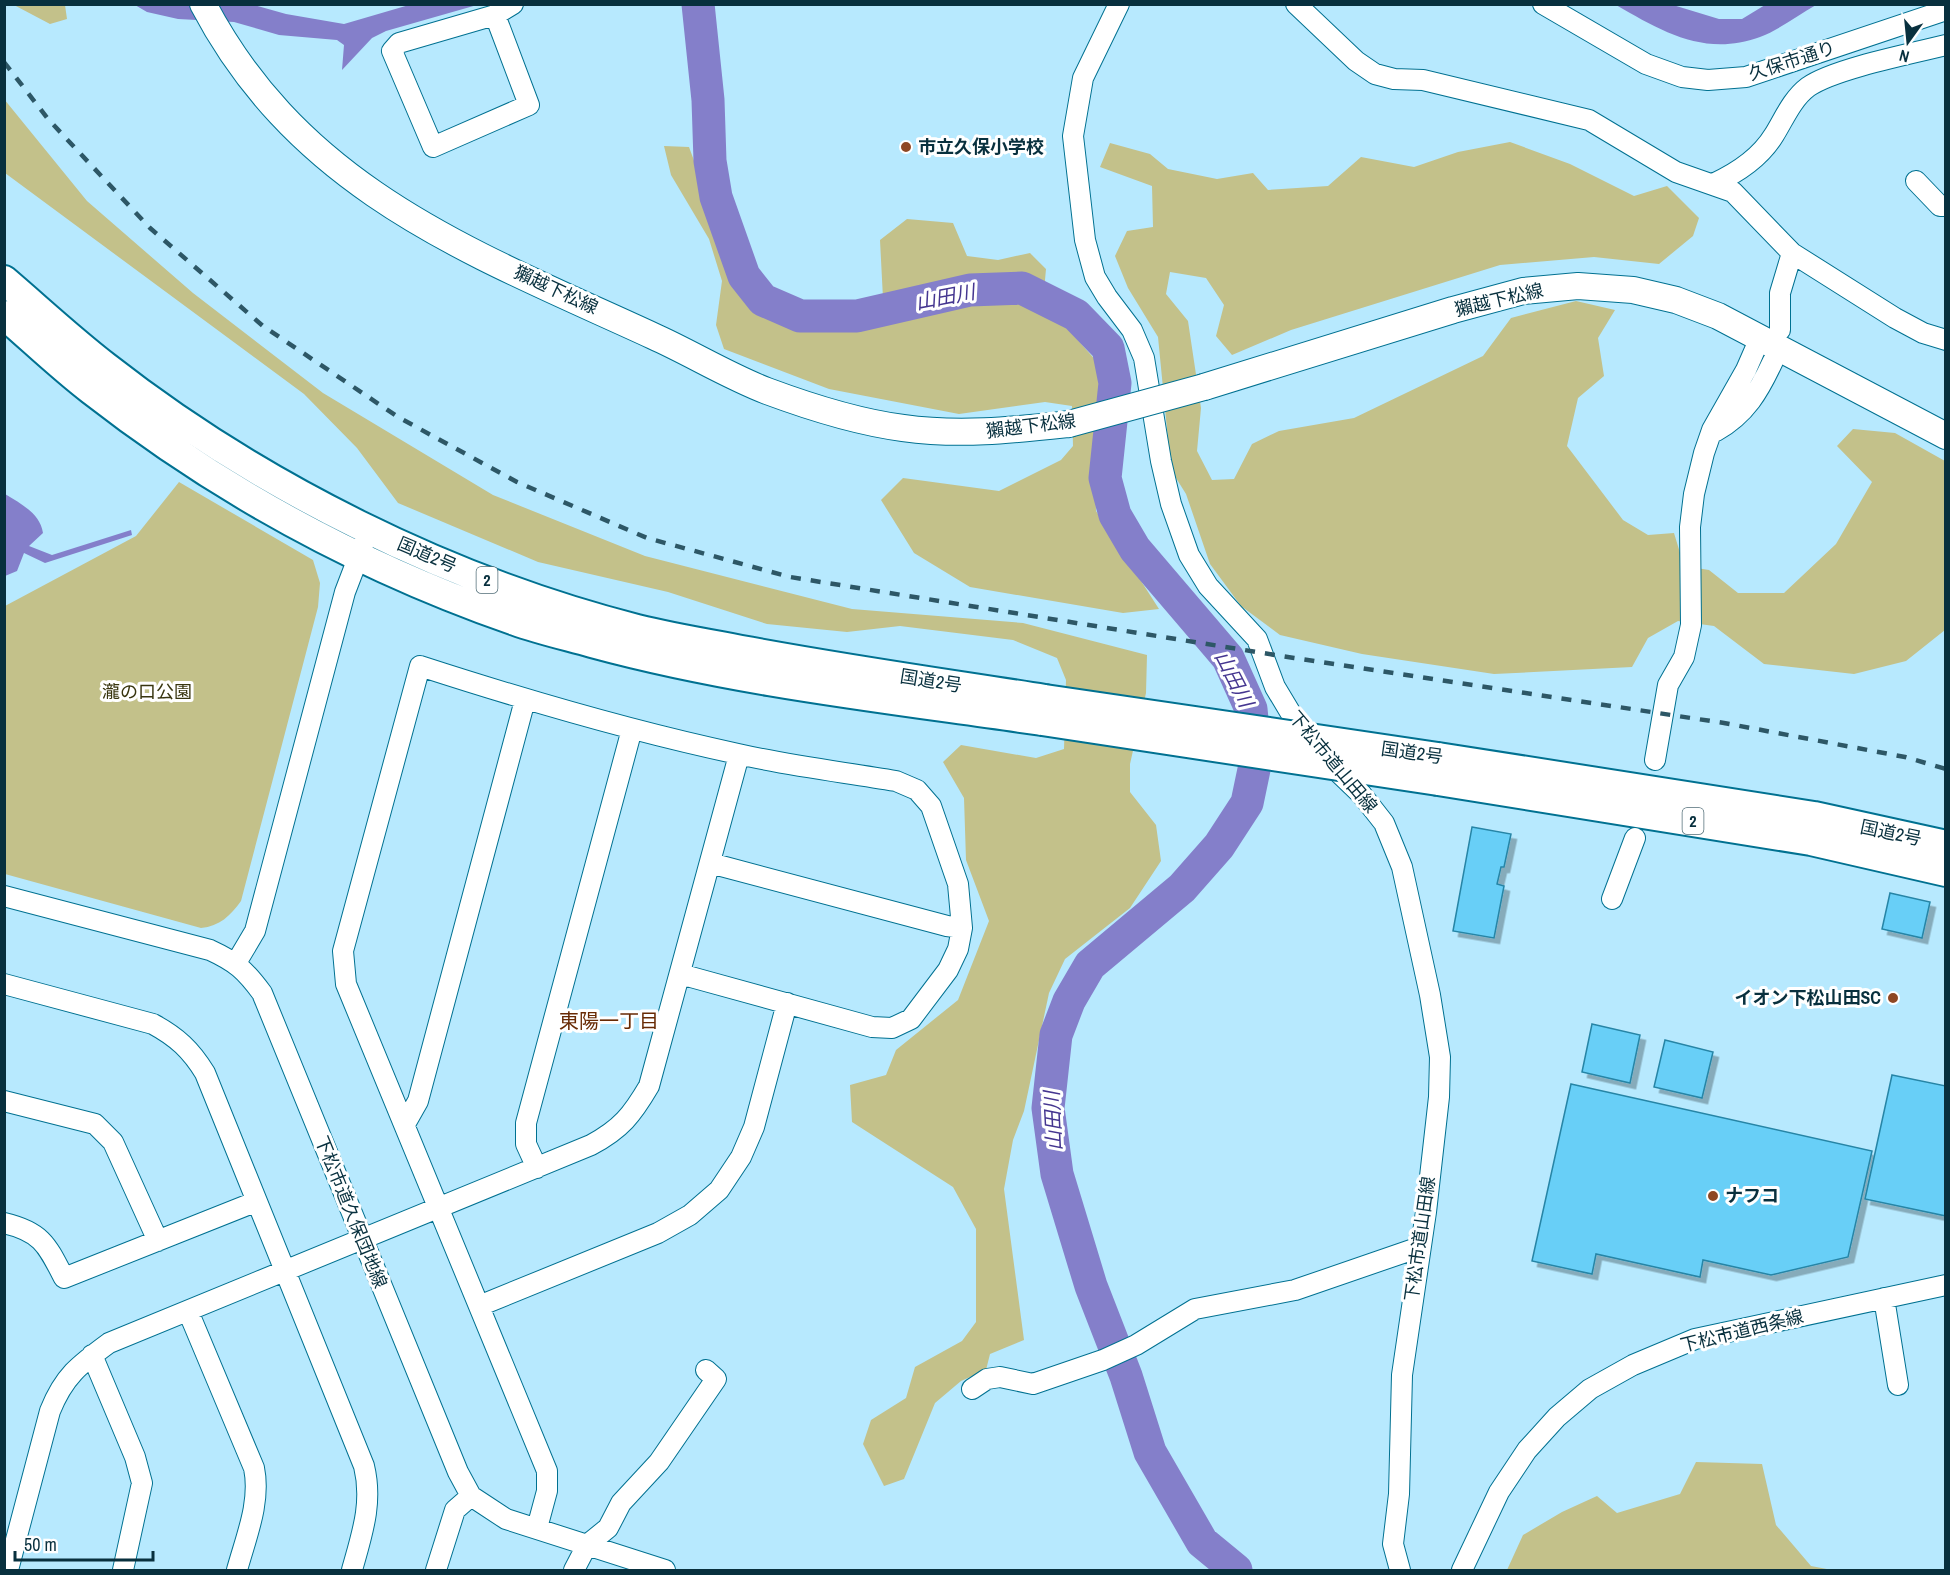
<svg xmlns="http://www.w3.org/2000/svg" width="1950" height="1575" font-family="'Archivo Narrow','Noto Sans JP',sans-serif">
<defs>
<filter id="shadow"><feDropShadow dx="5.5" dy="5.5" stdDeviation="0" flood-color="#0004"/></filter>
</defs>
<rect width="100%" height="100%" fill="#b7e9fe"/>
<!-- green -->
<path fill="#c3c18a" d="M14 5H65L67 19 50 24Z
M4 99 87 201 193 293 323 393 493 495 645 556 852 609 1023 623 1147 655 1146 693 1130 764V792L1156 825 1161 861 1130 908 1065 959 1049 993 1024 1111 1013 1140 1004 1189 1024 1340 990 1354 986 1370 961 1381 935 1403 904 1479 884 1486 863 1444 871 1420 906 1398 915 1367 962 1341 976 1322V1229L953 1187 852 1122 850 1085 886 1075 896 1050 958 1000 989 921 966 860 964 798 943 762 961 745 1036 758 1064 749 1066 680 1057 658 1013 640 900 626 847 632 767 624 668 592 538 562 398 503 357 448 304 394 5 173Z
M1510 142 1570 164 1634 196 1667 186 1699 218 1693 236 1659 264 1594 257 1500 265 1291 330 1232 355 1216 336 1224 305 1206 278 1170 272 1166 294 1188 321 1201 408 1197 451 1212 480 1234 479 1252 444 1279 431 1354 418 1483 356 1511 318 1576 301 1615 310 1598 338 1604 376 1578 398 1567 446 1623 520 1648 535 1674 533 1684 566 1709 570 1738 593H1784L1836 544 1872 482 1837 446 1853 429 1895 433 1945 461V630L1906 661 1854 674 1764 664 1714 626 1678 621 1648 638 1632 667 1494 674 1362 654 1280 635 1241 606 1210 564 1186 494 1171 470 1158 337 1128 288 1115 256 1127 231 1153 227 1152 186 1100 167 1110 143 1150 154 1168 169 1217 179 1253 173 1268 190 1328 186 1361 157 1414 167 1458 152Z
M664 146 689 147 737 277 764 306 811 321 884 318 880 240 907 219 953 223 967 256 998 260 1030 253 1046 269 1045 280 1049 307 1098 363 1105 396 1095 468 1096 511 1159 609 1123 613 970 587 914 553 881 500 903 478 999 491 1061 460 1073 446 1072 406 1045 402 959 414 829 389 724 349 716 325 722 281 709 239 671 175Z
M179 482 313 560 320 583 318 607 241 901C230 916 220 926 201 928L5 874V606L136 536Z
M1696 1462 1762 1464 1776 1525 1811 1566 1832 1570H1507L1523 1535 1562 1512 1597 1496 1617 1513 1680 1494Z"/>
<!-- water -->
<path fill="#847fca" d="M135 5H254L286 14 344 24 409 5H477L386 31 372 38 342 70 344 45 337 40 279 35 234 22 178 19 147 12Z
M1616 5H1673L1719 19H1742L1765 5H1816C1798 15 1779 30 1760 37 1705 57 1663 32 1616 5Z
M5 494C21 504 40 513 43 533L29 546 52 555 131 530 132 535 45 563 24 553 17 571 5 576Z"/>
<g fill="none" stroke-linecap="round" stroke-linejoin="round">
<!-- river -->
<path stroke="#847fca" stroke-width="33" d="M698 4 708 100 710 161 716 197 744 276 763 300 800 316H857L970 290 1022 288 1076 315 1108 348 1115 383 1105 478 1115 515 1135 549 1228 658 1251 709 1256 760 1247 803 1219 846 1182 888 1090 965 1069 1001 1056 1035 1048 1108 1057 1174 1091 1286 1126 1376 1150 1452 1202 1542 1236 1570"/>
</g>
<!-- building -->
<path fill="#67cff7" stroke="#2785a6" stroke-width="1.5" filter="url(#shadow)" d="M1472 827 1511 834 1504 867H1501L1497 884 1504 886 1494 938 1453 931Z
M1890 893 1930 902 1922 938 1882 929Z
M1592 1024 1640 1035 1630 1083 1582 1072Z
M1665 1040 1713 1052 1702 1098 1654 1087Z
M1892 1075 1946 1086V1216L1865 1199Z
M1571 1084 1872 1151 1848 1257 1771 1275 1703 1260 1700 1277 1596 1254 1592 1274 1532 1261Z"/>
<g fill="none" stroke-linecap="round" stroke-linejoin="round">
<!-- minor casing -->
<g stroke="#007191" stroke-width="22">
<path id="minor" d="M1119 4 1083 78 1073 136 1085 240 1095 277 1107 297 1132 330 1144 358 1161 461 1171 504 1189 555 1208 586 1257 639 1275 687 1293 717 1337 771 1362 795 1384 823 1402 867 1430 995 1440 1057 1439 1097 1426 1212 1402 1375 1399 1494 1393 1544 1400 1570
M1296 4 1356 61 1375 74 1394 79 1423 80 1589 120 1676 172 1733 192 1792 253 1895 318 1923 333 1946 340
M1543 4 1646 64 1682 77 1708 80 1746 77 1946 10
M495 15 529 105 433 147 392 51 399 43 495 15 513 4
M1916 181 1940 206H1946
M1713 184C1737 173 1760 158 1774 135 1784 119 1792 99 1808 87 1833 69 1913 53 1946 45
M1780 330V293L1792 253
M1712 430 1716 431C1746 414 1759 391 1773 361
M1655 760 1668 685 1684 657 1691 625 1690 527 1694 494 1704 453 1712 430 1746 370 1760 338
M710 863 947 926 962 928
M4 896 210 950C236 962 245 970 262 993L458 1472 471 1496 506 1519 665 1570
M1612 899 1635 838
M236 963 255 931 345 592 363 545
M4 984 153 1024C177 1037 191 1050 205 1073L364 1466C373 1503 362 1534 352 1570
M4 1101 95 1124 113 1142 158 1241
M405 1124 418 1101 525 700
M537 1168 526 1144V1123L632 729
M4 1223C42 1232 47 1245 64 1278L255 1202
M1884 1298 1898 1385
M479 1306 658 1233 690 1215 719 1190 741 1157 754 1127 787 1003
M188 1311 254 1468C261 1502 246 1537 237 1570
M92 1355 135 1457 142 1483 123 1570
M972 1389 987 1379 1000 1377 1033 1384 1103 1360 1136 1345 1195 1309 1295 1290 1420 1247
M537 1528 547 1491V1471L346 984 343 951 420 666C525 700 630 731 738 754 790 766 843 772 896 781L917 790 931 806 958 884 962 928 958 949 948 970 911 1019 892 1028 872 1027 680 974
M8 1570 50 1411C64 1376 79 1365 109 1343L591 1145C621 1129 632 1115 649 1086L739 755
M436 1570 455 1510 471 1496
M574 1570 587 1545 608 1528 621 1503 659 1462 716 1379 706 1370
M1462 1570 1499 1492 1527 1450 1557 1417 1590 1389 1633 1365 1695 1339 1946 1285"/>
</g>
<!-- major casing -->
<g stroke="#007191" stroke-width="28">
<path id="major" d="M203 4C301 191 473 253 653 336 691 353 728 376 767 391 810 407 857 422 903 428 960 436 1013 430 1069 424
M1204 387 1453 310 1523 291 1578 286 1633 290 1676 300 1718 316 1946 436"/>
</g>
<!-- highway casing -->
<g stroke="#007191" stroke-width="32">
<path id="highway" d="M4 280C38 309 70 339 105 366 258 486 449 581 637 629 665 636 693 641 721 646 828 667 937 682 1045 699
M4 315C33 340 61 367 91 390 219 490 363 568 515 621 540 630 567 636 592 643 739 683 892 699 1042 721
M1438 757 1814 816 1946 845
M1438 781 1811 841 1946 872"/>
</g>
<!-- minor -->
<use href="#minor" stroke="#fff" stroke-width="20"/>
<!-- major -->
<use href="#major" stroke="#fff" stroke-width="26"/>
<!-- highway -->
<use href="#highway" stroke="#fff" stroke-width="28"/>
<!-- rail -->
<path stroke="#2d5766" stroke-width="4.5" stroke-dasharray="10 10" stroke-linecap="butt" d="M4 62 48 119 150 228 263 326 398 417 517 482 647 538 790 577 1294 658 1724 723 1905 757 1946 769"/>
<!-- major-bridge casing -->
<g stroke="#007191" stroke-width="28" stroke-linecap="butt">
<path id="major-bridge" d="M1069 424 1204 387"/>
</g>
<!-- highway-bridge casing -->
<g stroke="#007191" stroke-width="32" stroke-linecap="butt">
<path id="highway-bridge" d="M1045 699 1438 757
M1042 721 1438 781"/>
</g>
<!-- major-bridge -->
<use href="#major-bridge" stroke="#fff" stroke-width="26"/>
<!-- highway-bridge -->
<use href="#highway-bridge" stroke="#fff" stroke-width="28"/>
</g>
<!-- markers -->
<g fill="#8e4723" stroke="#fff" stroke-width="2">
<circle cx="906" cy="147" r="6"/>
<circle cx="1893" cy="998" r="6"/>
<circle cx="1713" cy="1196" r="6"/>
</g>
<g text-anchor="middle" stroke-width="6" stroke-linejoin="round" paint-order="stroke">
<!-- shield labels -->
<g fill="#fff" stroke="#526e78" stroke-width="1.5">
<rect x="476.5" y="567" width="21" height="26" rx="4.5"/>
<rect x="1682.5" y="808" width="21" height="26" rx="4.5"/>
</g>
<g font-size="16" font-weight="bold" fill="#08303e">
<text x="487" y="586">2</text>
<text x="1693" y="827">2</text>
</g>
<!-- street labels -->
<g font-size="18" fill="#08303e" stroke="#fff">
<text transform="translate(1792 61) rotate(-18)" y="6">久保市通り</text>
<text transform="translate(556 290) rotate(25)" y="6">獺越下松線</text>
<text transform="translate(1499 300) rotate(-13)" y="6">獺越下松線</text>
<text transform="translate(1031 426) rotate(-7)" y="6">獺越下松線</text>
<text transform="translate(427 555) rotate(23)" y="6">国道2号</text>
<text transform="translate(931 681) rotate(9)" y="6">国道2号</text>
<text transform="translate(1412 753) rotate(8)" y="6">国道2号</text>
<text transform="translate(1333 762) rotate(50)" y="6">下松市道山田線</text>
<text transform="translate(1891 833) rotate(12)" y="6">国道2号</text>
<text transform="translate(351 1212) rotate(68)" y="6">下松市道久保団地線</text>
<text transform="translate(1420 1239) rotate(-82)" y="6">下松市道山田線</text>
<text transform="translate(1742 1331) rotate(-14)" y="6">下松市道西条線</text>
</g>
<!-- poi labels -->
<g font-size="18" font-weight="bold" fill="#08303e" stroke="#fff" text-anchor="start">
<text x="918" y="153">市立久保小学校</text>
<text x="1881" y="1004" text-anchor="end">イオン下松山田SC</text>
<text x="1725" y="1202">ナフコ</text>
</g>
<!-- park labels -->
<g font-size="18" fill="#38350f" stroke="#fff">
<text x="147" y="698">瀧の口公園</text>
</g>
<!-- water labels -->
<g font-size="20" font-style="italic" fill="#453690" stroke="#fff">
<text transform="translate(945 297) rotate(-11)" y="7">山田川</text>
<text transform="translate(1234 679) rotate(63)" y="7">山田川</text>
<text transform="translate(1053 1121) rotate(-93)" y="7">山田川</text>
</g>
<!-- neighbourhood labels -->
<g font-size="20" fill="#682a04" stroke="#fff">
<text x="609" y="1028">東陽一丁目</text>
</g>
</g>
<!-- border -->
<rect width="1950" height="1575" fill="none" stroke="#08303e" stroke-width="12"/>
<!-- north arrow -->
<g transform="translate(1908 42) rotate(195)" stroke="#ffffff" stroke-width="4.5" paint-order="stroke">
<path d="M0-4.5L10 22L0 15L-10 22Z" fill="#08303e"/>
<text y="-9" font-size="16" font-weight="bold" text-anchor="middle" fill="#08303e">N</text>
</g>
<!-- scale -->
<path d="M15 1551v9h138v-9" fill="none" stroke="#08303e" stroke-width="3"/>
<text x="24" y="1551" font-size="18" fill="#08303e" stroke="#ffffff" stroke-width="4.5" paint-order="stroke">50 m</text>
</svg>
